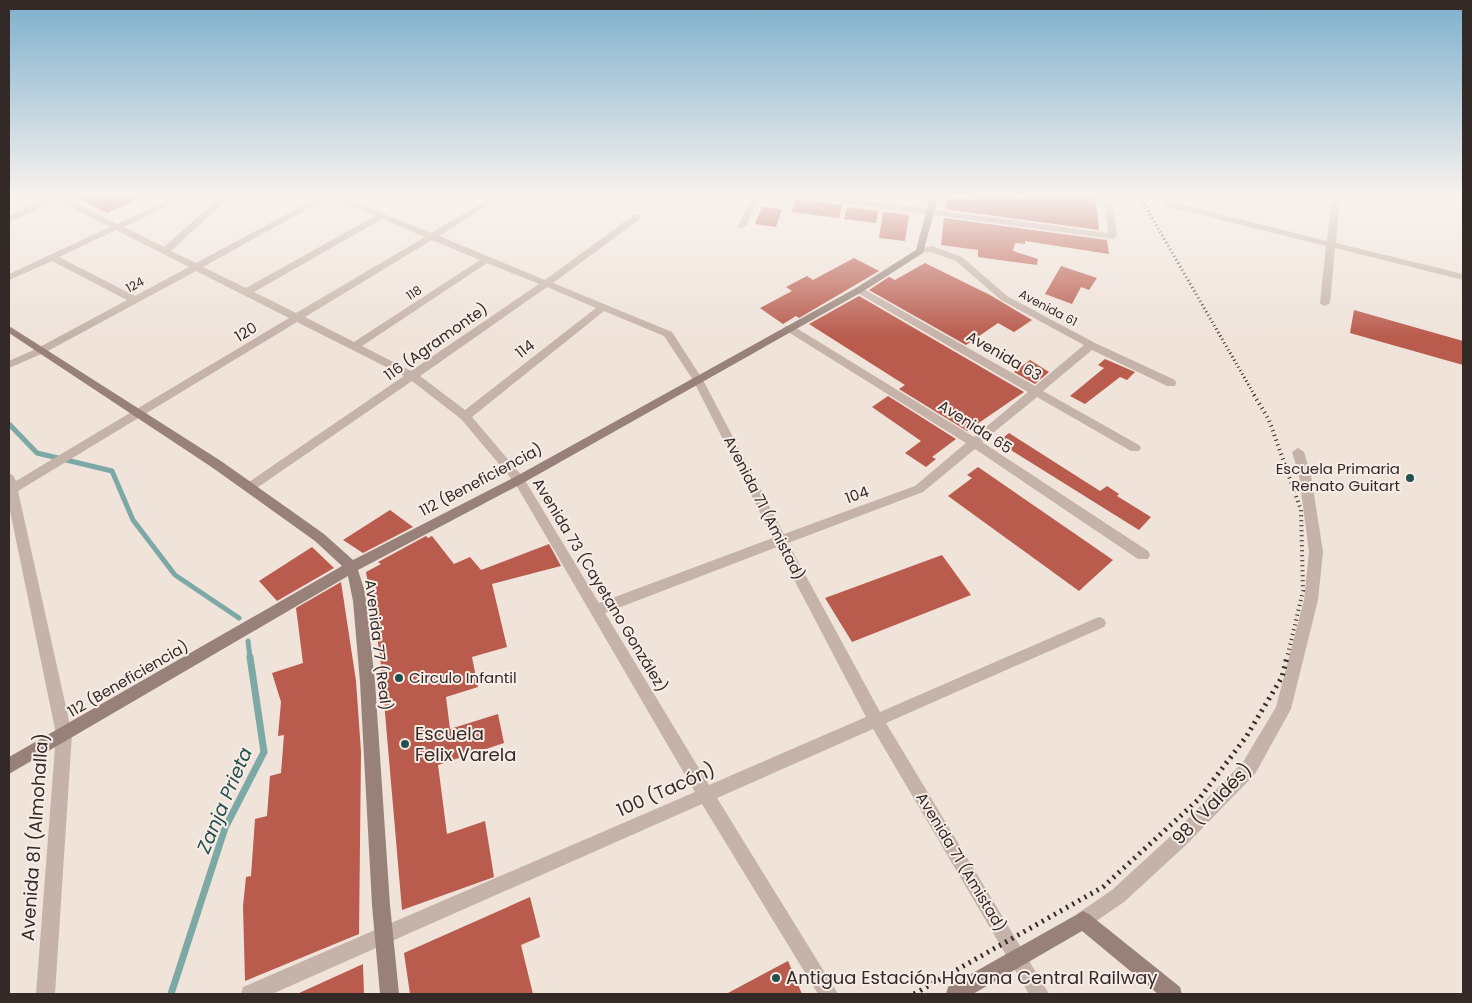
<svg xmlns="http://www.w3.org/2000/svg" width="1472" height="1003" font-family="Poppins,sans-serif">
<rect width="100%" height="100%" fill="#efe3da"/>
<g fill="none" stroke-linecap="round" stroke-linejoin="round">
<!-- stream-far1 -->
<path stroke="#7ca9a5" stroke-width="5" d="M9 424 37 453 112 471 133 520 175 575 239 618
M248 641 250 658"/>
<!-- stream -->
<path stroke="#7ca9a5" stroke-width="7" d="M171 994 225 828 264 752 250 657"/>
</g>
<!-- building -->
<path fill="#b95b4d" d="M75 197H143L107 213Z
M947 197 976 199V197H1095L1099 230 945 209Z
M796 199 842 205 839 218 792 212Z
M762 207 782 209 776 227 755 224Z
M847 207 878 211 876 223 844 219Z
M883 212 909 215 905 241 879 238Z
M944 218 1107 240 1109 254 1025 241V244L1015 243 1013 251 1038 259 1037 265 978 257V250L941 245Z
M854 258 879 271 799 318 796 316 783 324 760 308 792 291 786 287 807 276 813 280Z
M925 263 990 295 1032 320 1014 332 998 323 966 345 869 290 889 277 895 280Z
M1061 266 1097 278 1089 290 1081 287 1072 304 1045 294Z
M859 296 1024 392 967 431 899 389 905 385 809 324Z
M1354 310 1463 341V365L1350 333Z
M1105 359 1135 372 1127 380 1120 377 1085 404 1070 396 1104 368 1098 365Z
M1030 360 1049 372 1035 384 1014 372Z
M888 396 956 439 932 457 936 459 926 467 905 453 921 441 872 407Z
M1009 433 1100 491 1107 486 1119 494 1117 496 1151 517 1139 530 998 442Z
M978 467 1113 560 1079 591 948 496 972 478 967 475Z
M390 510 413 527 363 553 343 540Z
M426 536 428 538 432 536 454 564 470 557 481 570 549 544 561 566 492 584 507 647 472 657 478 687 446 697 450 729 498 714 504 743 438 765 447 834 485 821 494 877 402 910 380 655 366 572 381 564 378 562Z
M312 547 334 568 277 601 259 581Z
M942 555 971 595 852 642 825 598Z
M341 582 356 681 361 752 359 934 245 981 243 906 246 877 251 876 255 819 267 816 270 776 281 773 284 735 278 736 281 702 272 673 303 663 296 608Z
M530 897 540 937 521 945 533 994H410L404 953Z
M788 961 802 994H726Z
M363 964 364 994H297Z"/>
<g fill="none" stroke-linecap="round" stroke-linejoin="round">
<!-- street -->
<path fill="#c5b2a8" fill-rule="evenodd" d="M50 197H63L117 224 175 197H185L124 227 164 247 221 197H230L171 251 196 263 319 197H329L203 267 246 288 375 216 333 199 332 197H342L431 233 492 197H501L439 236 545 280 634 215H640V219L553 283 672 332 703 380 784 534 915 486 966 443 785 330V326H793L974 437 1028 392 856 292V288H862L1035 386 1084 345 1001 300 956 261 931 252 917 253V249L932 246 962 257 1007 296 1095 343 1175 380 1176 383 1175 386H1167L1092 350 1043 391 1139 445 1141 448 1139 451H1131L1037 397 982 442 1148 551 1150 555 1148 559H1138L975 449 923 492 788 543 880 712 1094 619 1099 617 1104 619 1106 623 1104 627 886 723 1049 994H1029L873 729 717 798 838 994H818L702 804 272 994H241L243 987 695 792 515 483 461 419 412 381 254 490H246L244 487 246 484 404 376 297 322 18 491 72 734 55 994H36L56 734 9 506V474L13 475 16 481 289 318 196 271 46 352 9 368V361L38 348 127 300 52 261 9 280V274L110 227 56 200 9 222V216ZM382 219 425 237 296 313 254 292ZM116 230 189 267 135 296 59 257ZM432 240 480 260 354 342 305 317ZM487 263 539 284 411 371 362 346ZM547 287 596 308 465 410 420 376ZM604 311 664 336 693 380 773 538 599 603 523 477 472 417ZM777 547 866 717 709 785 605 613Z
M752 197H760L746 226 739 228 738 226Z
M819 197H839L1108 233 1104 197H1112L1117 236 1113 239 823 200Z
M1163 197H1171L1172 202 1327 241 1332 197H1340L1336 243 1463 274V280L1335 248 1330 303 1325 306 1322 305 1320 303 1326 246 1165 206Z
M1298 448 1304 452 1311 475 1323 552 1318 600 1291 709 1255 774 1186 845 1124 902 1089 926 1083 929 1077 926 1074 920 1077 914 1112 890 1174 833 1243 762 1276 707 1304 600 1309 552 1299 475 1292 452Z"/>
<!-- secondary -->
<path fill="#988179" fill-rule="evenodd" d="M930 197H938L923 253 862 292 523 483 358 570 365 592 375 682 390 905 399 994H380L372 905 360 682 353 601 348 576 9 774V757L342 566 315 541 213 468 9 333V326L221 461 324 534 353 560 515 477 856 288 916 250Z
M1083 911 1089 914 1180 987 1182 994H1158L1082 931 973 994H946L948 987Z"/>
<!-- rail-far2 -->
<path stroke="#332927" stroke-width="3" stroke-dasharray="1 3" stroke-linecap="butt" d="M1140 197 1255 396"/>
<!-- rail-far1 -->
<path stroke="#332927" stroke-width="4" stroke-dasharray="1 4" stroke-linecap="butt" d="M1254 395 1269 420 1301 510 1303 591 1287 658"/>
<!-- rail -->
<path stroke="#332927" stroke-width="5" stroke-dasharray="2 5" stroke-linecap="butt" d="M914 994 1103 887 1199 799 1246 737 1282 677 1287 657"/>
</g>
<!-- sky -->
<linearGradient id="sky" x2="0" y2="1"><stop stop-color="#7db0cd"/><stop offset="0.58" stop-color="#f8f2ee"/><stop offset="1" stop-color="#f8f2ee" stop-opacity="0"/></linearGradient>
<rect width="1472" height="337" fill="url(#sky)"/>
<!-- markers -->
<g fill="#21504d" stroke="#f7ede6" stroke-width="2">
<circle cx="1410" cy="478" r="5"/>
<circle cx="399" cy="678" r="5"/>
<circle cx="405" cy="744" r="5"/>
<circle cx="776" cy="978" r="5"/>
</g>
<g text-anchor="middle" stroke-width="4" stroke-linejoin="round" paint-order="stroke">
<!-- far-street labels -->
<g font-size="12" fill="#332927" stroke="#f7ede6">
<text transform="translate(135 285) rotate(-28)" y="4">124</text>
<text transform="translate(414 293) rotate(-33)" y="4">118</text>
<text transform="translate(1048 308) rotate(28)" y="4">Avenida 61</text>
</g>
<!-- street labels -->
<g font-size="15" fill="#332927" stroke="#f7ede6">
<text transform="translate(246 332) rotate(-31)" y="5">120</text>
<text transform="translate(436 342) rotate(-35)" y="5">116 (Agramonte)</text>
<text transform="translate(525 349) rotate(-38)" y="5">114</text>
<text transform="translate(1004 356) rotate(30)" y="5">Avenida 63</text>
<text transform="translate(975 427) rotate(33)" y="5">Avenida 65</text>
<text transform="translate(481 480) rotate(-28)" y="5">112 (Beneficiencia)</text>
<text transform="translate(857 495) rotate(-20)" y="5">104</text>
<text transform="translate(764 508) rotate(63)" y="5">Avenida 71 (Amistad)</text>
<text transform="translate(600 585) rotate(59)" y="5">Avenida 73 (Cayetano González)</text>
<text transform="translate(378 645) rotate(83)" y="5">Avenida 77 (Real)</text>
<text transform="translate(128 679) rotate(-30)" y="5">112 (Beneficiencia)</text>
<text transform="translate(961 862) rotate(59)" y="5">Avenida 71 (Amistad)</text>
</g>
<!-- poi labels -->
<g font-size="15" fill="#332927" stroke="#f7ede6" text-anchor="end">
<text x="1400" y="474">Escuela Primaria<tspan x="1400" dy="17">Renato Guitart</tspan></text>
<text x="409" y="683" text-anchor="start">Circulo Infantil</text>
</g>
<!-- near-poi labels -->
<g font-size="18" fill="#332927" stroke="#f7ede6" text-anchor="start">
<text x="415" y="740">Escuela<tspan x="415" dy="21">Felix Varela</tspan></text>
<text x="786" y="984">Antigua Estación Havana Central Railway</text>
</g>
<!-- near-street labels -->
<g font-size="18" fill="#332927" stroke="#f7ede6">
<text transform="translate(666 790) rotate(-24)" y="6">100 (Tacón)</text>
<text transform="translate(1212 804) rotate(-46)" y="6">98 (Valdés)</text>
<text transform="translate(35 837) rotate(-86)" y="6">Avenida 81 (Almohalla)</text>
</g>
<!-- near-water labels -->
<g font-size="19" font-style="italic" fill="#21504d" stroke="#f7ede6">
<text transform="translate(224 800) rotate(-67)" y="7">Zanja Prieta</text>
</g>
</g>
<!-- border -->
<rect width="1472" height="1003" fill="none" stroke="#332927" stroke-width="20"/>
</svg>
